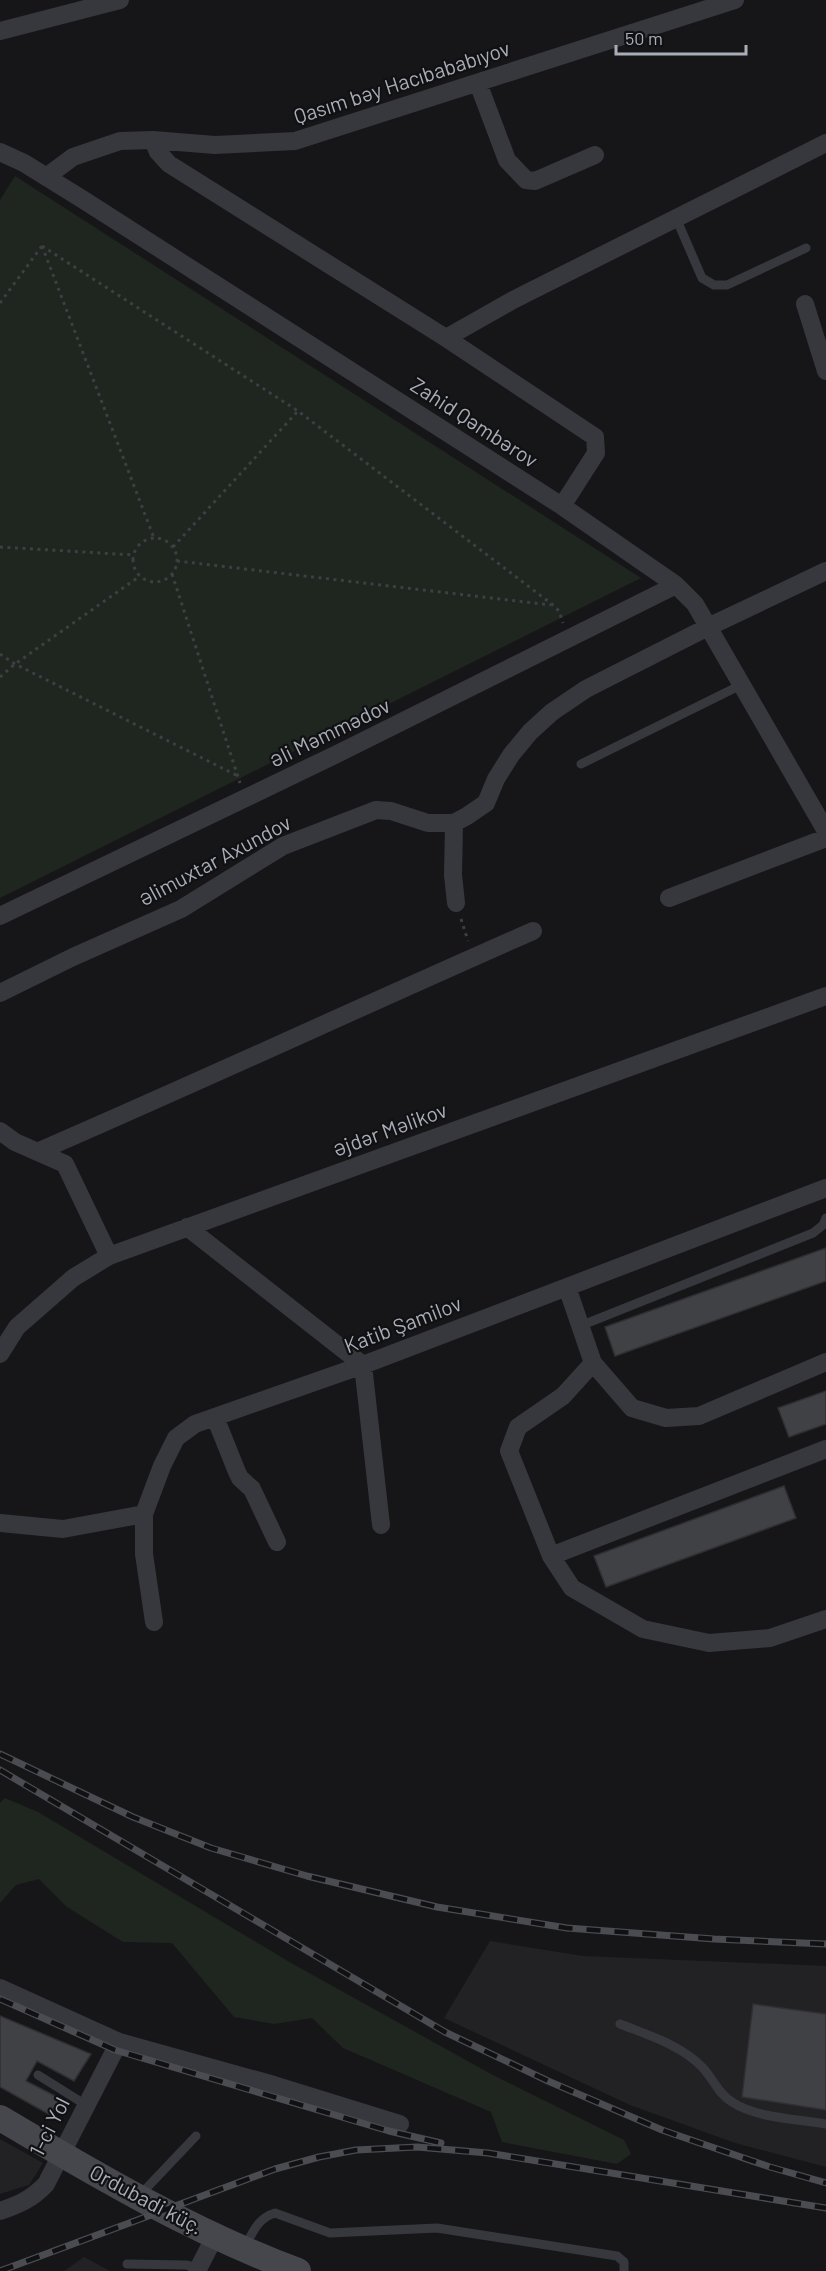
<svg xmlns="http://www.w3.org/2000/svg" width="826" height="2271" font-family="Barlow,sans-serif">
<rect width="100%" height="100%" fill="#161618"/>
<!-- built -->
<path fill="#222225" d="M490 1941 583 1956 826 1966V2167L735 2143 630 2105 444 2018Z
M0 2139 43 2163 29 2185 0 2194Z
M84 2257 110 2271H64Z"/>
<!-- green -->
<path fill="#1e261f" d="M15 176 641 578 0 898V200Z
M5 1798 38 1812 293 1964 491 2074 624 2140 631 2154 617 2164 502 2142 491 2112 343 2048 312 2018 274 2024 234 2017 172 1943 123 1942 67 1907 39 1879 16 1885 0 1903V1803Z"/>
<!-- building -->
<path fill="#404145" stroke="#303034" stroke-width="1.5" d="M826 1248V1281L615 1356 605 1327Z
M826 1391V1424L789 1437 778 1408Z
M784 1486 796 1518 606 1587 594 1556Z
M753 2004 826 2014V2110L742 2097Z
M0 2016 91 2054 74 2081 37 2061 26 2081 61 2099 52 2116 0 2087Z"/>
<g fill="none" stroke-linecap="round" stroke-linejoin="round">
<!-- path -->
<path stroke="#3d3f44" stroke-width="3" stroke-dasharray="3 4.5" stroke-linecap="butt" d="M42 246 298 411 553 605 559 611 563 623
M42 246 154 538
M0 303 42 246
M133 560a22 22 0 1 1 44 0a22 22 0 1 1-44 0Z
M0 547 134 555
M173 547 298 411
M177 561 551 605
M172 574 240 783
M0 654 15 664 238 776
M0 677 15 664 140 576
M461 919 468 941"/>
<!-- service -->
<path stroke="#37383d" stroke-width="9" d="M676 218 702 278 714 285H727L806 248
M581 764 741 685
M580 1326 813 1233 823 1225 826 1218
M620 2024C648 2035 681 2045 702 2067 713 2078 718 2094 732 2102 756 2118 797 2119 826 2124
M38 2075 86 2105
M140 2195 196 2136
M245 2247C253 2232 258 2218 275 2213L330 2233 437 2228 617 2256 624 2262V2271
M127 2264 186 2265 199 2268"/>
<!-- minor -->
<path stroke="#37383d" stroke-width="18" d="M0 31 120 0
M478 83 507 160 526 180 535 181 595 155
M153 140 158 152 169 164 446 338 595 437 596 453 562 506
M0 152 24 163 82 199 562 506 676 585 695 604 826 831
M46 177 73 157 120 141 153 140 215 145 295 141 735 0
M805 304 826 371
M446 338 513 300 826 143
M454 823 453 875 456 903
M669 898 826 838
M0 916 337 754 676 585
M0 993 73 957 181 909 283 846 376 810 391 811 428 823H454L467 816 486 803 496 779 511 755 530 732 552 712 586 689 708 627 826 571
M0 1131 15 1142 65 1164 109 1256
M37 1152C203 1080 367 1004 533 931
M187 1227 363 1365 381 1525
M567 1287 593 1363 563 1396 518 1427 509 1451 551 1556 572 1588 643 1629 709 1643 770 1638 826 1619
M0 1354 17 1327 73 1278 109 1256 826 996
M593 1363 632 1408 666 1418 699 1416 826 1362
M215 1417 237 1472 240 1478 252 1489 277 1542
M0 1523 63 1529 144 1514
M551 1556 826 1449
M154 1622 144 1554V1514L162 1466 176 1438 195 1424 363 1365 826 1188
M0 1988 119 2042 274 2085 400 2124
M0 2211C18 2205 32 2199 46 2184L119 2042
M197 2271 215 2236"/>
<!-- secondary -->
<path stroke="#45474d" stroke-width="26" d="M0 2118C96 2175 193 2232 298 2271"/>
<!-- rail casing -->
<g stroke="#4a4c52" stroke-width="7">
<path id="rail" d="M0 1754 133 1817 211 1848 307 1876 437 1907 567 1928 714 1939 826 1944
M0 1770 445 2032 548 2081 662 2130 770 2167 826 2183
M0 1999 115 2050 389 2131 441 2143
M0 2271 275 2169 319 2157 356 2150 417 2147 488 2153 826 2208"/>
</g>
<!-- rail -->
<use href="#rail" stroke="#111113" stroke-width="4.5" stroke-dasharray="14" stroke-linecap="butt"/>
</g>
<g text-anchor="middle" stroke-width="4.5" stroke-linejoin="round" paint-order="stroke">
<!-- street labels -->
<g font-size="21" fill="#a8adb8" stroke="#111113">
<text transform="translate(402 83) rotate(-18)" y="7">Qasım bəy Hacıbababıyov</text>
<text transform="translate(474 423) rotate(33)" y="7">Zahid Qəmbərov</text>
<text transform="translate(330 733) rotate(-26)" y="7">Əli Məmmədov</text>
<text transform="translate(215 861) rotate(-28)" y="7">Əlimuxtar Axundov</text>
<text transform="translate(390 1130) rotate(-20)" y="7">Əjdər Məlikov</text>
<text transform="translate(403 1325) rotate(-21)" y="7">Katib Şamilov</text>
<text transform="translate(50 2127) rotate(-63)" y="7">1-ci Yol</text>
<text transform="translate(146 2200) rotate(28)" y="7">Ordubadi küç.</text>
</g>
</g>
<!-- scale -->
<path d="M616 45v9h130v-9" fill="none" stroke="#a8adb8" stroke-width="3"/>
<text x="625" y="45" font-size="18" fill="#a8adb8" stroke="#111113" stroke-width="4.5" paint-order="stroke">50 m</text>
</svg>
